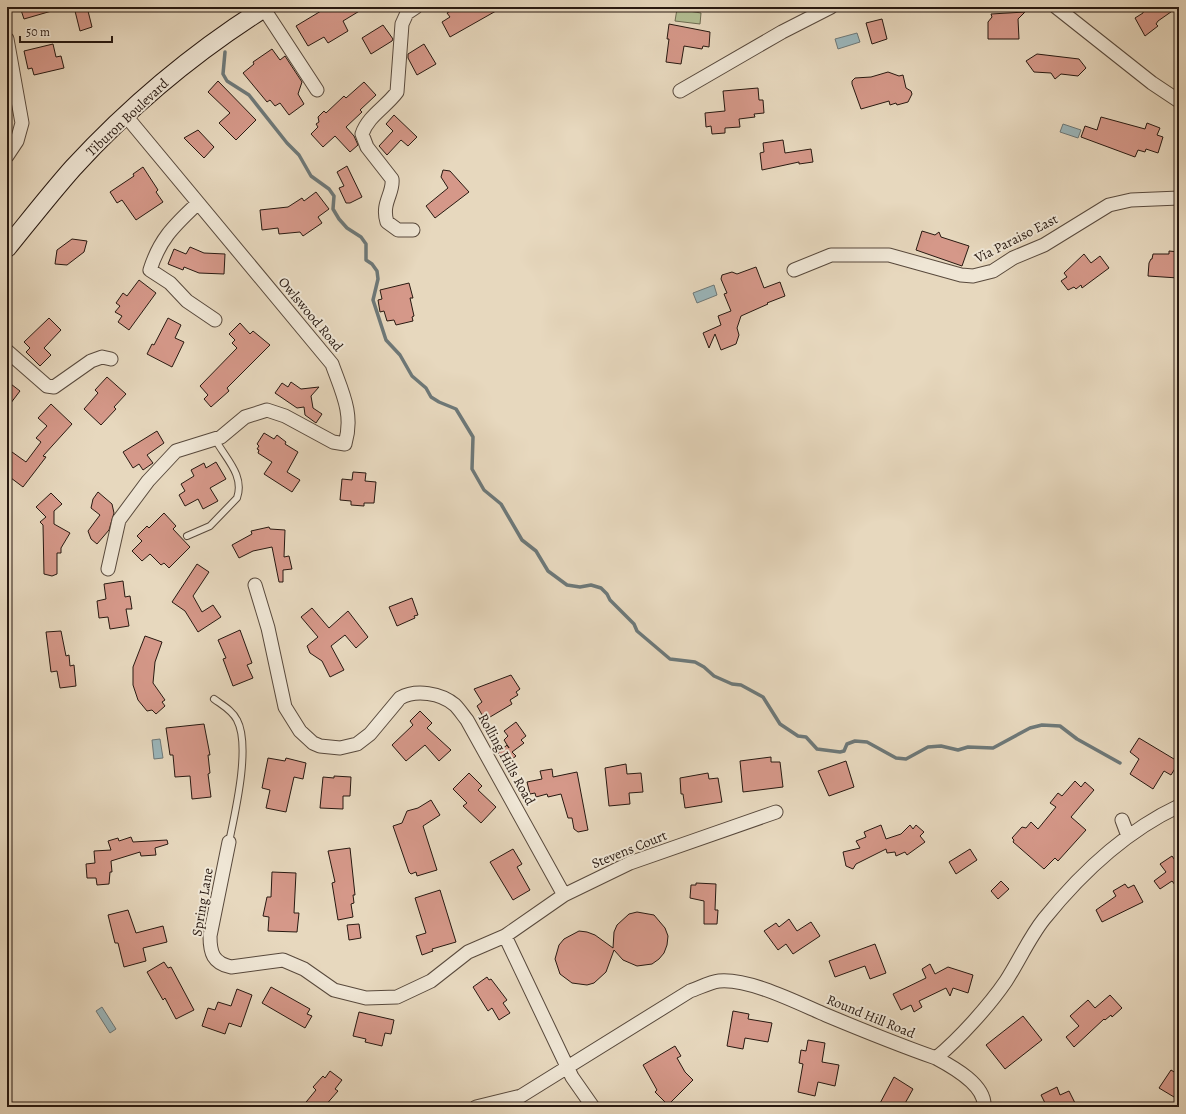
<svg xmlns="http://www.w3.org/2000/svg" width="1186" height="1114" font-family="Alegreya,serif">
<rect width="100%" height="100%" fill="#e7d8be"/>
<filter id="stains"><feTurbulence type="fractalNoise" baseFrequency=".005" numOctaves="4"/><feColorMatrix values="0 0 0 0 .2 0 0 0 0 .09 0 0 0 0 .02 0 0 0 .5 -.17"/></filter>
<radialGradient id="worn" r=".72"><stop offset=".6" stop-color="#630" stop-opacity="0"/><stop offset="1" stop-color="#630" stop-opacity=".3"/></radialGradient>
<!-- green -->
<path fill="#b3bf94" stroke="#6e6c52" d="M677 9 701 13 700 24 675 21Z"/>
<!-- water -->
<path fill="#9bb7bc" stroke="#6d7878" d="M857 33 860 42 838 49 835 39Z
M1063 124 1081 130 1078 138 1060 132Z
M714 285 717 295 697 303 693 293Z
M160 739 163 758 154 759 152 740Z
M102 1007 116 1029 110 1033 96 1011Z"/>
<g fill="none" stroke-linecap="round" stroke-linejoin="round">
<!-- stream -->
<path stroke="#6d7878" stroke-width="3.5" d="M225 52 223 74 227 81 249 95 287 143 299 155 311 176 329 189 334 196 333 209 339 219 347 228 361 237 366 244V260L372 264 377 271 378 279 373 300 386 340 400 355 412 376 426 388 431 397 439 402 456 409 473 437 472 469 484 490 501 504 522 540 536 551 548 571 567 585 580 587 591 585 601 588 607 594 610 600 634 624 637 631 670 659 695 662 704 667 714 676 732 684 741 685 763 697 780 724 798 736 806 737 817 749 840 752 844 751 847 744 855 741 867 742 896 758 906 759 928 747 941 746 958 750 968 747 993 748 1030 728 1042 725 1060 726 1077 739 1120 763"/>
</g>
<!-- building -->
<path fill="#d59889" stroke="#281911" d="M20 7H55V10L24 19Z
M74 7H87L92 27 80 31Z
M335 7H366L343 21 348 31 328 43 324 37 308 46 296 26 326 8 328 11Z
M458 7H503L450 37 442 22 450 17 447 13Z
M1144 7H1178L1158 21 1156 24 1158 26 1145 36 1135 18 1143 13Z
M1025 12 1018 19 1019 39H988V22L992 17 991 14Z
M882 19 887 39 872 44 866 23Z
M669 24 710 32 709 47 703 46 702 49 684 46 681 64 666 62 669 39H667Z
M383 25 393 39 392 41 371 54 362 38Z
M53 44 56 57 61 56 64 68 34 75 32 68 28 69 24 51Z
M424 44 436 64 417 75 408 58V54Z
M272 49 280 60 285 56 302 82 298 94 304 104 289 115 280 103 275 106 270 100 267 102 243 73 254 64 253 62Z
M1037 54 1079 59 1086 68 1078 76 1061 74 1055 79 1051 73 1034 72 1026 61Z
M888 72 899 76 903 75 906 88 911 91 912 94 908 102 897 105 896 103 890 105 889 101 861 109 852 84V81L855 78 871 77Z
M218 81 256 120 236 140 219 123 230 113 208 92Z
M364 82 376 95 360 110 362 112 346 127 354 136 358 145 350 152 335 136 323 147 311 134 318 127 316 124 319 122 318 117 324 111 326 113 344 96 346 98Z
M758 88 759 100H763L764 113 754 114 755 117 739 119 740 127 725 128V133L712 134 711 126 706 127 705 113 725 111 723 91Z
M394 115 417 137 408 146 401 140 387 155 379 146 393 131 386 124Z
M1101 117 1145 129 1147 123 1160 128 1157 135 1163 137 1158 153 1146 149 1145 152 1138 150 1135 157 1081 137 1085 126 1097 130Z
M198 130 214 147 204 158 184 138Z
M783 140 785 153 811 149 813 162 799 164V162L762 170 760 153 764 152 763 143Z
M347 166 362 197 350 203H346L339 188 344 186 337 172Z
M143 167 158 190 156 192 163 202 136 220 122 200 117 203 110 192 134 176 133 174Z
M443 170 450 171 469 192 435 218 426 206 448 188 441 177Z
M316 192 329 209 318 217 322 223 303 236 300 232 279 234 278 228 262 230 260 210 288 207 302 198 304 201Z
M922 231 935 235 939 232 941 237 969 246 962 266 916 250Z
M72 239 87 241 84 252 67 265 55 264 57 250Z
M190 247 204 253 225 254 224 274 199 273 184 267 183 270 168 264 174 249 186 254Z
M1169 251 1179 252 1178 278 1148 276 1149 263 1151 259H1152L1153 254H1169Z
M1084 254 1091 263 1100 256 1109 268 1082 288 1081 285 1076 289 1074 287 1068 290 1061 281 1067 277 1064 273Z
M756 267 764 288 780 282 785 296 767 303 768 304 741 316 737 328 739 335 736 344 721 350 715 334 709 348 703 333 721 325 718 316 731 311 724 294 727 293 721 279 722 275 732 272 737 274Z
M139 280 156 293 129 330 118 322 122 316 115 312 120 306 116 303 123 293 127 296Z
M409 283 413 298H410L414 316 412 317 413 321 396 325 394 320 387 321 384 311 380 312 378 300 382 299 380 290Z
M49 318 61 330 44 348 51 355 40 366 26 352 30 348 24 342Z
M168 318 181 325 175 338 184 342 172 367 147 354 152 344 154 345Z
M240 323 250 334 253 331 270 345 227 388 229 391 211 407 204 399 208 395 200 386 237 348 232 343 235 340 229 334Z
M107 377 126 394 114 407 116 409 101 425 84 409 98 393 95 390Z
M7 381 20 391 7 408Z
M291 382 301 389 319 387 311 396 313 408 322 414 316 423 305 415 304 407 297 408 275 393 282 383 288 387Z
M51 404 72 424 43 456 46 457 23 487 7 475V458L12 452 26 462 41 442 36 438 47 426 38 418Z
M157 431 164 443 147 455 153 463 143 470 139 464 133 468 123 452Z
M264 433 274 439 277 435 286 442 285 444 298 452 287 472 300 480 292 492 264 474 272 462 258 453 259 450 257 449 259 446 257 444Z
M216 462 226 479 210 488 218 501 203 509 198 499 185 506 179 495 185 491 181 484 194 476 191 470 204 463 206 468Z
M353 472 366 473 365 481 376 482 374 503H364V506L351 505V501L340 500 342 479 352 480Z
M98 492 112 504 114 513 109 530 97 544 91 539 88 531 100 515 91 508 93 499Z
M51 493 62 504 54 511V524L70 533 61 548V553H57V574L52 576 44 574 43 525 40 522 46 517 36 507Z
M164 513 176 526 173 529 190 547 169 568 164 563 161 565 150 554 142 561 132 551 142 541 137 536 147 526 149 528Z
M269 527 270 529 285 530 284 557 289 556 292 569 283 570V582H279L272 547 253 551 239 558 232 545 252 534 251 531Z
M197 564 209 572 193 596 202 612 213 605 221 617 198 632 185 611 172 602Z
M123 581 125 597 130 596 132 609H126L129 626 110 629 108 617 99 618 97 601 106 599 104 584Z
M412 598 418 615 414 616 415 618 397 626 389 607Z
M312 608 329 628 348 611 368 637 356 648 345 635 331 646 344 670 330 677 322 661 310 653 307 646 318 637 301 617Z
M240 630 252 663 247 665 253 678 233 686 223 659 226 658 218 640Z
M61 631 66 656 69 655 70 666 74 665 76 686 60 688 57 671 51 672 46 632Z
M145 636 162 642 155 662 153 683 165 700 162 702 165 706 156 714 152 710 147 711 138 700 133 685V667Z
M511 675 520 689 516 692 518 695 510 700 512 704 485 720 477 706 482 702 474 689Z
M420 711 432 723 427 728 451 750 439 761 425 745 406 761 392 745 413 725 410 721Z
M516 722 526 736 521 740 524 743 512 752 516 756 506 764 498 753 507 745 509 748 504 740 508 736 504 731Z
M204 724 210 755H208L210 773 208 774 211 797 192 799 190 776 175 777 173 755H170L166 728Z
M1139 738 1179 762 1171 775 1164 771 1153 789 1130 774 1139 759 1130 752Z
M771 757V762H780L783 787 743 792 740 761Z
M268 758 285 761 286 758 306 763 303 779 294 777 286 812 266 808 270 790 262 788Z
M846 761 854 787 829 796 818 771Z
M626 764 627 774 641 773 643 792 629 793 630 804 609 806 605 768Z
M552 769 553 777 577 772 588 830 578 832 574 829 572 818H568L561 794 548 797 547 794 536 797 535 793 530 794 527 782 542 779 540 771Z
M469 773 482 786 478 790 496 807 481 823 463 806 467 803 453 789Z
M708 773 709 779 718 778 722 802 685 808 683 794H681L680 778Z
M334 776 351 777 350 796H343V809L320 808 323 777 334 778Z
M1075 781 1081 787 1085 782 1094 790 1071 817 1086 830 1058 861 1055 858 1044 869 1013 842 1014 840 1012 838 1022 827 1026 828 1031 822 1038 829 1056 807 1050 803 1058 793 1062 796Z
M431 800 440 815 423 826 437 870 417 876 416 872 411 874 409 872 393 826 402 823 407 811 418 808Z
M881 825 886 839 901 834 910 825 913 829 916 825 924 832 920 836 925 842 907 855 905 852 896 856 895 852 887 853 886 849 856 864 853 869 846 866 843 852 860 848 856 841 866 837 864 832Z
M131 837 133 842 167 840 168 844 155 848 156 855 141 856 140 852 111 861 112 872H110L109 884 97 885 96 878H87L86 864 95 863 94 851 111 850 108 841 118 838 119 841Z
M350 848 355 895H353L354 903 351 904 353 917 338 920 332 883 335 882 328 851Z
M513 849 522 864 517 867 530 890 513 900 490 862Z
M970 849 977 860 956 874 949 862Z
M1172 856 1179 866V890L1172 881 1160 889 1154 881 1166 872 1160 864Z
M272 872 296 873 294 913H299L297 932 268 931 269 917 263 916 267 897H271Z
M1001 881 1009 889 998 899 991 891Z
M696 883 716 884 715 910H718L717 924H704V901L690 898 691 885H696Z
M1125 884 1128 888 1134 885 1143 902 1102 922 1096 910 1116 896 1113 891Z
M440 890 456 942 432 949 433 951 422 955 416 936 426 933 415 898Z
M128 910 136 933 163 926 167 942 143 948 146 961 124 967 118 943H115L108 915Z
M637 912 654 915 665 928 668 936 667 945 664 953 659 959 652 964 637 966 623 960 614 950 606 972 594 983 587 985 572 983 560 974 555 959 559 945 564 939 579 931 587 932 595 935 613 948 614 932 617 925 629 914Z
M789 919 797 931 811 922 820 936 793 954 786 944 778 950 764 931 776 923 779 927Z
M359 924 361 938 349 940 347 925Z
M875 944 886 973 870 979 865 966 835 977 829 961Z
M164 962 168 968 171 967 194 1010 176 1019 165 998 163 1000 147 972Z
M930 964 935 974 948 967 973 975 968 993 953 988 950 996 946 988 919 1001 922 1007 914 1012 911 1005 901 1010 893 994 926 978 922 969Z
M487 977 489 980 491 979 507 1000 503 1003 510 1013 499 1020 492 1008 488 1011 473 987Z
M271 987 310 1009 307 1014 312 1016 305 1028 262 1003Z
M237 989 252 995 241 1027 229 1023 225 1034 202 1026 208 1008 215 1010 218 1002 231 1006Z
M1110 995 1122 1008 1112 1017 1111 1015 1105 1020 1104 1019 1074 1047 1066 1037 1079 1026 1070 1016 1088 1000 1095 1008Z
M733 1011 749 1014 748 1019 772 1023 768 1042 745 1038 743 1049 727 1046Z
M359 1012 394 1020 391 1034 385 1033 382 1046 365 1042 366 1039 353 1036Z
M1023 1016 1042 1040 1005 1069 986 1045Z
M808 1040 825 1043 822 1062 839 1065 835 1086 818 1082 815 1096 798 1092 803 1064 799 1063 801 1050 806 1051Z
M675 1046 681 1056 677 1058 685 1072 693 1080 668 1105 655 1092 657 1090 643 1065Z
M1171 1070 1179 1075V1100L1159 1088Z
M330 1071 342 1080 335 1089 338 1091 324 1107H302L316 1090 313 1087 323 1076 325 1078Z
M894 1077 913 1089 903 1107H878Z
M1057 1087 1060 1095 1069 1091 1077 1107H1047L1041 1095Z"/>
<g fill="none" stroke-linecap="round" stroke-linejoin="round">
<!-- lane casing -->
<g stroke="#58493c" stroke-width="8">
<path id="lane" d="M187 536 210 526 237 498C245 475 225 458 215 439
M214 699C222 705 232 710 237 720 251 746 235 813 229 842"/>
</g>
<!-- street casing -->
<g stroke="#58493c" stroke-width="15">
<path id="street" d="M1056 7 1152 83 1179 101
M264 9 317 90
M7 39 22 123 17 141 7 156
M680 91 782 32 831 7
M198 203C175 225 160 238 150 270L170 283 187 301 215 320
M413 230H398L387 222C381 203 394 193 392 179L367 147 362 134C368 116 386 107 397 92L402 24 407 13 416 7
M794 270 831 255H889L961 275 973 276 993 271 1013 258 1044 245 1109 205 1131 200 1179 198
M7 351 47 386 54 387 91 361 102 357 111 359
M108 569 119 520 148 481 176 451 221 437 245 417 267 410 285 416 333 442 345 444C354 414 342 392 332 364L126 116
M255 585 268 628 285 707 300 731 313 743 320 746 340 748 357 744 370 734 400 698C416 689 441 693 455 705 459 709 463 715 467 720L564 895
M1122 820 1128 836
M229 842 210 936C210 953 213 963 231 967L283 960 304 969 334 990 366 998 397 997 431 981 468 952 505 936 564 895 630 863 776 812
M505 936 572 1077 593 1107
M936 1058C953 1067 986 1085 984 1107
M476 1107 521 1096 690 991C699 988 710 982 719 981 749 978 798 1003 826 1015 862 1030 899 1045 936 1058 959 1039 989 1006 1006 981 1019 961 1029 938 1044 919 1081 873 1126 831 1179 806"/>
</g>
<!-- secondary casing -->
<g stroke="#281911" stroke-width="20">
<path id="secondary" d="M7 248C29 221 50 194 73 168 129 107 196 51 266 7"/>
</g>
<!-- lane -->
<use href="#lane" stroke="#efe6d5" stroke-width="6"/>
<!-- street -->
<use href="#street" stroke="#efe6d5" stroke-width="13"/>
<!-- secondary -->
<use href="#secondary" stroke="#efe6d5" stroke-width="18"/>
</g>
<g text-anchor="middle" stroke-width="4" stroke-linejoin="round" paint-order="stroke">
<!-- street labels -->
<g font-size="14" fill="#281911" stroke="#efe6d5">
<text transform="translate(127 117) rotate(-43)" y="5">Tiburon Boulevard</text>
<text transform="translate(1016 238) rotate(-27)" y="5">Via Paraiso East</text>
<text transform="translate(311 314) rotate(50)" y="5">Owlswood Road</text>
<text transform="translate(507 759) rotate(61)" y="5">Rolling Hills Road</text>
<text transform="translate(629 849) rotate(-22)" y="5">Stevens Court</text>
<text transform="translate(202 902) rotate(-80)" y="5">Spring Lane</text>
<text transform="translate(871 1016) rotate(22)" y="5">Round Hill Road</text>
</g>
</g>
<!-- margin -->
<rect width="1186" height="1114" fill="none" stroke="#e7d8be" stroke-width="24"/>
<rect x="8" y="8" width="1170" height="1098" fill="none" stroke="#281911" stroke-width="2"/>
<rect x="12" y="12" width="1162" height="1090" fill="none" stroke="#281911"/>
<!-- scale -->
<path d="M20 36v6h92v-6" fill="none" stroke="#281911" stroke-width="2"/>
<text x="26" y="36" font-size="12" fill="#281911" stroke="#efe6d5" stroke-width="3" paint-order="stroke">50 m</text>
<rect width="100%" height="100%" filter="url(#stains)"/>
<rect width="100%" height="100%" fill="url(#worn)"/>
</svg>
